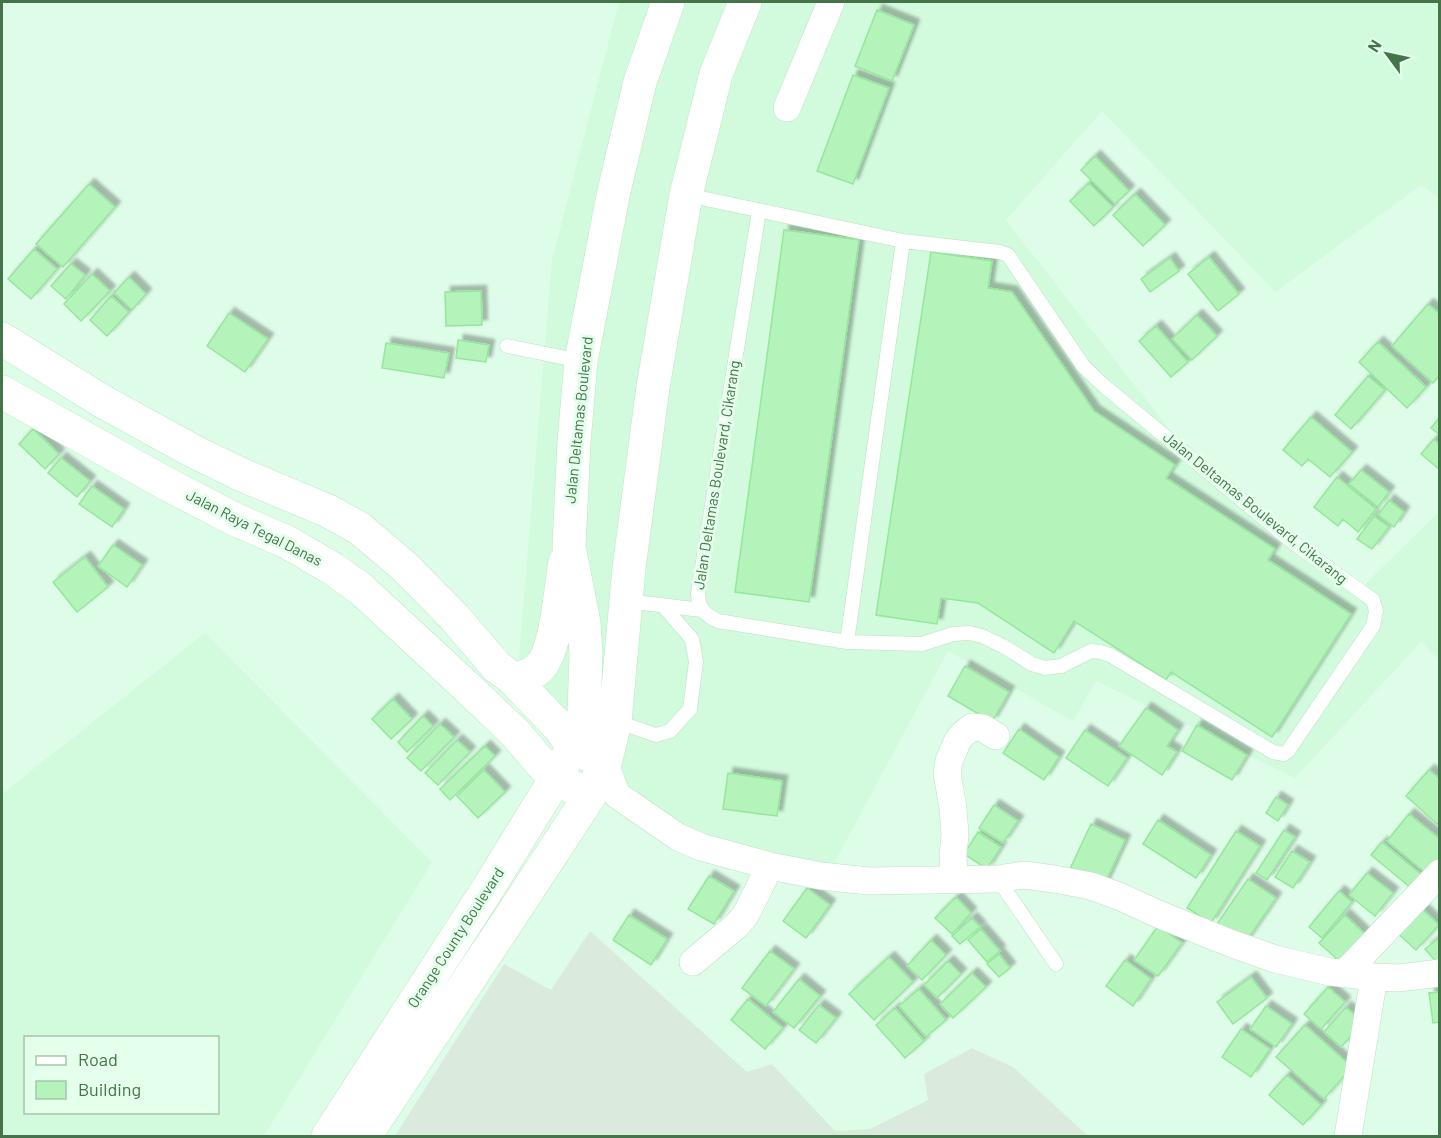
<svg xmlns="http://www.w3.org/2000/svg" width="1441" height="1138" font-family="Barlow,sans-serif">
<defs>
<filter id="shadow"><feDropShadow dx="5.5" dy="-5.5" stdDeviation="1.5" flood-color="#0004"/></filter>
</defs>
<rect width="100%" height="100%" fill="#defde8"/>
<!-- residential -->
<path fill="#d2fadd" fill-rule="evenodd" d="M619 2H1439V198L1421 185 1275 292 1102 111 1006 220 1186 451 1362 587 1439 512V660L1421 642 1295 778 1096 681 1073 721 948 651 832 867 670 837 519 658 552 260Z
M205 633 432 862 264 1136H2V794ZM26 1038H218V1112H26Z"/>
<!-- industrial -->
<path fill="#daebdd" d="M590 931 747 1072 772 1064 835 1131 870 1129 928 1100 924 1074 972 1048 1013 1067 1088 1136H395L504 964 551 990Z"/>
<!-- building -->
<path fill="#b4f4bb" stroke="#94e79b" stroke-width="1.5" filter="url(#shadow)" d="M877 10 914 25 892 81 855 66Z
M853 75 889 88 853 184 817 171Z
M1095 156 1129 191 1115 204 1081 170Z
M1089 183 1113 207 1094 226 1070 201Z
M89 184 115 207 63 267 36 244Z
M1135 194 1165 225 1143 246 1113 215Z
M784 230 859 240 809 602 735 592Z
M34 249 57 269 31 299 8 279Z
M931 252 992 261 988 288 1012 292 1094 411 1175 465 1166 478 1275 549 1268 560 1351 614 1272 737 1171 672 1166 680 1074 621 1054 653 978 603 941 598 937 624 876 615Z
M1209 257 1239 294 1218 311 1188 274Z
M1170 258 1179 271 1150 292 1141 279Z
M71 264 85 275 66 299 51 286Z
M92 274 110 291 81 321 64 304Z
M129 277 146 294 132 310 114 293Z
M481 291 482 325 446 326 445 292Z
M111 296 129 312 107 336 90 320Z
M1428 304 1440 314V375L1433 383 1392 346Z
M229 313 268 339 245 372 207 346Z
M1197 315 1217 336 1192 360 1172 339Z
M1156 326 1188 362 1171 377 1139 341Z
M458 340 489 345 486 362 456 358Z
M1378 342 1426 387 1407 408 1359 362Z
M386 343 449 353 444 378 382 368Z
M1368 376 1385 390 1351 429 1335 415Z
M1311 417 1352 452 1330 477 1308 459 1302 466 1283 450Z
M1440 417V435L1431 428Z
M33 429 59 454 45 469 19 444Z
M1434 439 1440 445V470L1421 454Z
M61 458 90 481 77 497 48 473Z
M1361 470 1389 492 1378 507 1349 484Z
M1337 477 1376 509 1358 532 1343 519 1338 526 1314 507Z
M92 486 124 509 112 527 79 504Z
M1389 500 1404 512 1394 527 1378 515Z
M1374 516 1389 527 1372 549 1357 539Z
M113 545 142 565 127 587 98 566Z
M85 557 108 587 77 612 53 582Z
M965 666 1009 692 992 722 948 696Z
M393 699 412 719 391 739 372 719Z
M1146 708 1178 730 1167 746 1177 752 1162 775 1119 746Z
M423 716 433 726 407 752 398 742Z
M440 724 454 737 421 771 407 758Z
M1197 725 1247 755 1232 780 1182 751Z
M1019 729 1059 757 1044 780 1003 753Z
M1085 730 1127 758 1108 786 1066 758Z
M457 740 470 752 438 785 425 773Z
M485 746 495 756 450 800 440 789Z
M484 770 505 792 478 818 457 796Z
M1429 770 1440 779V821L1437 824 1406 796Z
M728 773 782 781 777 816 723 809Z
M1276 797 1288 805 1278 821 1266 813Z
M994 805 1018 821 1003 843 979 828Z
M1409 814 1440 839V858L1427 874 1387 841Z
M1158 820 1211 855 1196 878 1143 844Z
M1091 824 1125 840 1104 885 1070 869Z
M1284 830 1295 837 1267 880 1256 873Z
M1236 831 1260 846 1211 923 1187 908Z
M978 832 1001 847 987 869 964 854Z
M1382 842 1422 875 1411 888 1371 855Z
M1292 851 1310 862 1293 888 1275 877Z
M1367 873 1393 893 1375 916 1349 895Z
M709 876 734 891 714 924 688 909Z
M1248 879 1276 898 1245 943 1217 924Z
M807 888 830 905 806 938 783 921Z
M1339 891 1352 902 1322 938 1309 927Z
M956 897 971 913 952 934 935 918Z
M1417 904 1439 925 1416 950 1393 929Z
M629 915 667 939 651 965 613 940Z
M1345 915 1370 939 1345 966 1319 943Z
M972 918 980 927 960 944 952 936Z
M1158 926 1182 943 1158 976 1134 960Z
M981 929 1000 951 987 962 968 940Z
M1440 937V966L1425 949Z
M931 940 946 955 922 980 907 966Z
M770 951 794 969 766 1006 742 988Z
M999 954 1010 968 999 977 987 964Z
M889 957 913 982 874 1020 849 994Z
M1125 960 1151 979 1133 1006 1106 986Z
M948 961 961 974 937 998 924 985Z
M972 973 986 987 953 1018 940 1004Z
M1251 977 1267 998 1233 1024 1217 1002Z
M799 979 820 996 794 1028 773 1012Z
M1328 987 1345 1002 1321 1029 1304 1014Z
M919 989 946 1020 926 1037 899 1006Z
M1440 992V1022L1433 1023 1429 993Z
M748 999 783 1028 765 1049 731 1020Z
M819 1005 836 1018 816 1043 799 1030Z
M1266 1006 1292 1024 1276 1047 1250 1029Z
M1346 1007 1363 1023 1341 1047 1324 1032Z
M895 1008 924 1041 905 1058 876 1025Z
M1305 1025 1352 1067 1324 1099 1276 1057Z
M1241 1029 1270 1049 1251 1077 1222 1057Z
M1287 1075 1321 1105 1303 1125 1269 1095Z"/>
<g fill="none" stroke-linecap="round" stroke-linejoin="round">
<!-- lane casing -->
<g stroke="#bae1c1" stroke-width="15">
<path id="lane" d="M687 195 903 241 1000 252 1008 255 1084 367 1103 385 1295 544 1373 600 1376 611 1373 626 1288 751 1284 754 1273 752 1110 655 1100 652 1091 651 1061 666 1045 668 1032 664 1003 646 982 636 969 633 953 634 922 644 847 642 718 621C705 615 698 608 698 593L759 211
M507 346 581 361
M626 601 702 610
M847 642 903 241
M615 721 656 735 670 731 690 709 696 662 692 639 664 607
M998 879 1056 964"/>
</g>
<!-- street casing -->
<g stroke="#bae1c1" stroke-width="28">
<path id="street" d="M787 108 831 2
M605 764 617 795 678 837 701 847 770 866 821 876 869 881 998 879 1024 875 1054 879 1091 886 1121 897 1158 914 1230 943 1275 959 1330 972 1374 977 1398 978 1440 973
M954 879 953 855 955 835 953 808 947 773 949 761 957 742 962 735 972 727 983 728 996 736
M693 962 736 926 745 916 770 866
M1344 974 1440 873
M1348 1136 1374 977"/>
</g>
<!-- secondary casing -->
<g stroke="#b9e9c2" stroke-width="34">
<path id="secondary" d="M2 339 102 401 191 450 240 474 328 511 359 528 405 567 455 618 497 667 512 678C522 677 530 676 538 669 557 652 560 589 565 562
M2 392 165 483 234 519 287 542 333 569 361 589 469 689 516 734 539 761 556 778 574 788
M512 678 561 729 573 747 588 755
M328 1136 487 890 556 778 578 737 584 712 586 655 584 623 569 547 574 442 581 361 614 191 640 82 668 2
M365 1136 515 910 589 797 605 764 615 721 629 568 653 387 686 195 716 74 745 2"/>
</g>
<!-- lane -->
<use href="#lane" stroke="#fff" stroke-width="14"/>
<!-- street -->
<use href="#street" stroke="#fff" stroke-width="27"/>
<!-- secondary -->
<use href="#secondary" stroke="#fff" stroke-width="33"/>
</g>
<g text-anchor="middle" stroke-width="6" stroke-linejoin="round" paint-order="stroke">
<!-- street labels -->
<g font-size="15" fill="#457448" stroke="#e5ffed">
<text transform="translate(579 420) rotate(-84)" y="5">Jalan Deltamas Boulevard</text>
<text transform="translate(717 475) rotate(-81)" y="5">Jalan Deltamas Boulevard, Cikarang</text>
<text transform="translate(1255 508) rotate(39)" y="5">Jalan Deltamas Boulevard, Cikarang</text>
<text transform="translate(254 528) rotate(27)" y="5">Jalan Raya Tegal Danas</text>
<text transform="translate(456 938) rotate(-57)" y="5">Orange County Boulevard</text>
</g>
</g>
<!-- border -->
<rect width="1441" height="1138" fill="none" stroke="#457448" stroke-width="6"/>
<!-- legend -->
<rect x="24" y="1036" width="195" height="78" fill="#e5ffed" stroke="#a5c7ab" stroke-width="1.5"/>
<rect x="36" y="1056" width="30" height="9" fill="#ffffff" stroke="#a5c7ab" stroke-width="1.5"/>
<text x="78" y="1066" font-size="18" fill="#457448">Road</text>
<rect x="36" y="1081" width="30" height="18" fill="#b4f4bb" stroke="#a5c7ab" stroke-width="1.5"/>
<text x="78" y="1096" font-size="18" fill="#457448">Building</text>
<!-- north arrow -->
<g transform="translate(1387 54) rotate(303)" stroke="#e5ffed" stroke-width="4.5" paint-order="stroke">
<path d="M0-4.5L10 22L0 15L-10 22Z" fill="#457448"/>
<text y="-9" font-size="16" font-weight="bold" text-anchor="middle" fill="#457448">N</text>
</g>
</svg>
